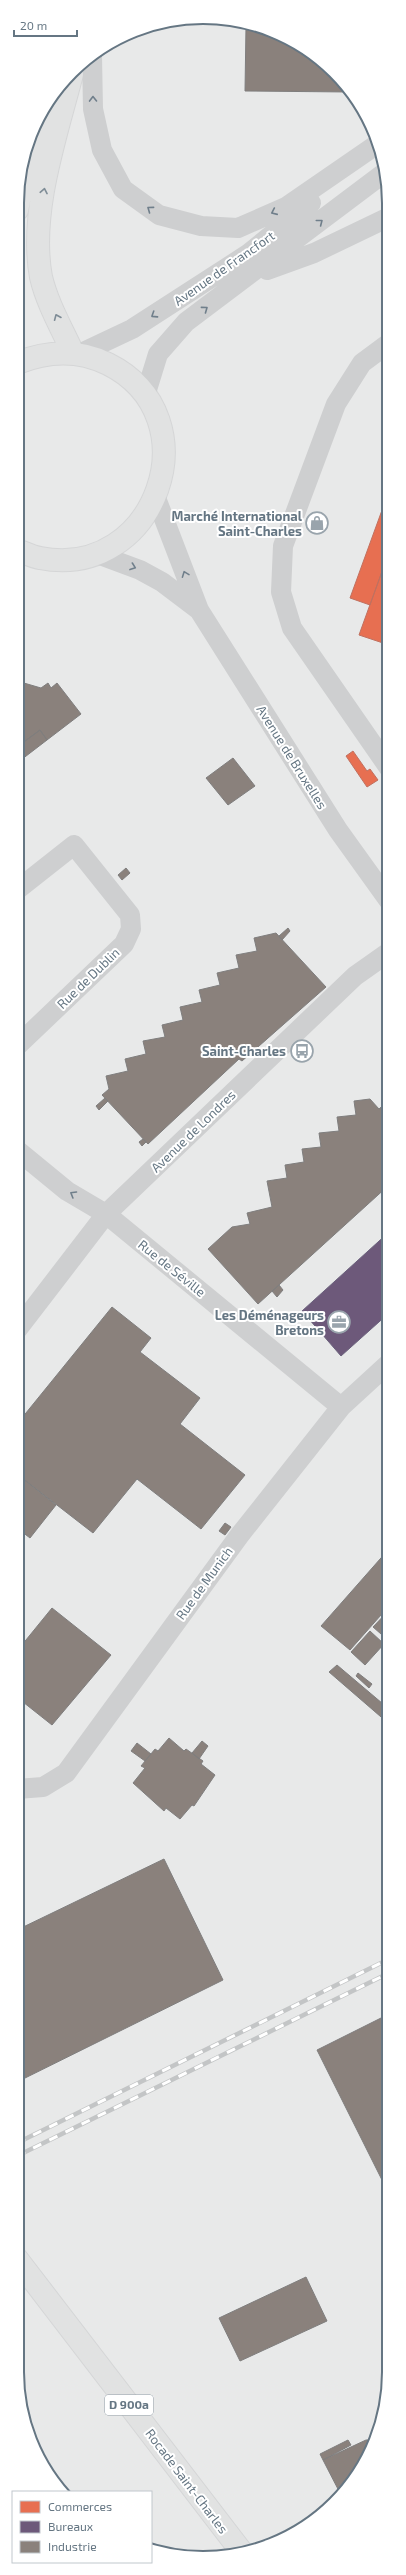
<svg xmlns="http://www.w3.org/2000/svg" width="406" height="2575" font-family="'Exo 2',sans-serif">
<rect width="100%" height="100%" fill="#f9f9f9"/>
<!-- built -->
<path fill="#e8e9e9" d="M215 17 285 36 334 71 370 121 389 191V2384L370 2454 326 2512 263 2548 191 2558 151 2547V2492H64L31 2443 17 2372V191L36 121 81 63 143 27Z"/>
<!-- shops -->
<path fill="#e76f51" stroke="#c07160" d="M389 491V552L370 605 350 598Z
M389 552V645L359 635Z
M353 751 367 771 370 769 378 780 367 787 346 756Z"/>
<!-- offices -->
<path fill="#6d597a" stroke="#6b627d" d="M389 1232V1313L341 1356 302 1311Z"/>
<!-- industry -->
<path fill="#8a817c" stroke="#7f7e7e" d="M246 26 285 36 334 71 349 92 245 91Z
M17 681 41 688 48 683 51 688 57 683 81 714 47 740 40 730 17 747Z
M40 730 47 740 17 763V747Z
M233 758 255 786 228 805 206 778Z
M126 868 130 873 122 880 118 875Z
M288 928 290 931 282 940 279 936Z
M276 933 326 987 242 1061 239 1059 148 1144 102 1095 109 1089 106 1076 128 1071 125 1059 146 1054 143 1041 165 1037 162 1025 183 1020 180 1007 202 1002 199 990 220 985 217 973 239 968 236 955 257 951 254 938Z
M105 1098 108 1101 99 1110 96 1106Z
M370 1099 379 1109 389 1100V1185L258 1304 208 1249 232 1227 250 1224 247 1213 272 1207 267 1181 287 1178 285 1165 304 1162 302 1149 321 1147 319 1133 339 1131 337 1117 356 1115 354 1101Z
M143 1139 146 1142 142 1146 139 1142Z
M279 1285 283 1290 277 1297 272 1291Z
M112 1307 151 1338 140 1352 200 1398 180 1424 245 1475 201 1529 137 1479 93 1533 17 1474V1424Z
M17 1474 56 1505 30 1538 17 1528Z
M225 1523 231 1527 225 1535 219 1531Z
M388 1550 389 1606 350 1650 321 1626Z
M52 1608 111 1655 52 1725 23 1702 17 1710V1651Z
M389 1610V1641L373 1627Z
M370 1631 384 1644 365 1665 351 1652Z
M337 1665 389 1709 388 1723 329 1672Z
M358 1673 372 1684 369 1688 356 1676Z
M169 1738 184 1751 186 1749 203 1761 201 1764 215 1775 194 1806 192 1805 180 1819 166 1808 164 1811 133 1783 145 1768 141 1766 155 1749 158 1751Z
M202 1741 208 1746 199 1759 192 1753Z
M137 1743 151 1754 145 1761 131 1751Z
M164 1859 223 1980 17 2082V1930Z
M389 2014V2194L317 2050Z
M306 2277 327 2321 240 2361 219 2318Z
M348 2440 351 2445 323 2460 320 2454Z
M366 2440H374L370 2454 340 2493 323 2460Z"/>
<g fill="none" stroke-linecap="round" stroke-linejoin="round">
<!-- secondary casing -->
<g stroke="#d5d6d7" stroke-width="24">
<path id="secondary" d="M72 74C56 136 29 213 41 277 47 303 62 329 73 353
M17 210 31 146 41 115
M17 550C25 553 33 557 40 558 156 581 214 417 108 364 78 349 47 351 17 363"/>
</g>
<!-- primary casing -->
<g stroke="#d5d6d7" stroke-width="24">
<path id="primary" d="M17 2259 241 2551"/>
</g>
<!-- street -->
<path stroke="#cecfd0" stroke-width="20" d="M92 56 93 109 102 150 123 189 159 215 201 226 238 228 286 207 376 145
M267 270 314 253 389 217
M389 343 362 363 336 404 283 546 281 592 292 628 389 768
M79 354 132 329 248 254 311 203
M145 396 158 354 186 322 384 173
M156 498 199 610 338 830 389 901
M97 554 140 570 162 582 199 610
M17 1046 124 944 131 929 130 915 74 845 17 890
M17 1150 67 1191 106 1214 341 1407
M17 1330 106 1214 355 976 389 952
M17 1789 43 1787 66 1773 239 1536 341 1407 389 1363"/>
<!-- secondary -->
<use href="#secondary" stroke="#e1e2e2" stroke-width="22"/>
<!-- primary -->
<use href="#primary" stroke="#e1e2e2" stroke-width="22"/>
<!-- rail casing -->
<g stroke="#c3c5c6" stroke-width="4.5">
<path id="rail" d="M17 2143 389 1959
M17 2156 389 1973"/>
</g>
<!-- rail -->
<use href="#rail" stroke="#fff" stroke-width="3" stroke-dasharray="9" stroke-linecap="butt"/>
</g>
<!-- one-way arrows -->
<defs><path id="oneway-chevron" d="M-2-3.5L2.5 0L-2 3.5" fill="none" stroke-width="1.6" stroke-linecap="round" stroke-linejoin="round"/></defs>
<g stroke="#707f8b">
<use href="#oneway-chevron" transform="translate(93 99) rotate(-91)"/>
<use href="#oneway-chevron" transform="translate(150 209) rotate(-144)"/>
<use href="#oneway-chevron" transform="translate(274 212) rotate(156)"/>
<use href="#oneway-chevron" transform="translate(320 222) rotate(-38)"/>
<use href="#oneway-chevron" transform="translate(205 309) rotate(-36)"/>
<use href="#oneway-chevron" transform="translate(154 315) rotate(147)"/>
<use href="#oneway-chevron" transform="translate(133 567) rotate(20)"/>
<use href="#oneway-chevron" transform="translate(185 574) rotate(-111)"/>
<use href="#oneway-chevron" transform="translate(73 1194) rotate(-149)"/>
</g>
<g stroke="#7e8c96">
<use href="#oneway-chevron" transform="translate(44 191) rotate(-79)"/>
<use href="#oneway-chevron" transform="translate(57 317) rotate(-113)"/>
</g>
<!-- icons -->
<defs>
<g id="shop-ring" transform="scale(1.15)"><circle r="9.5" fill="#fff" stroke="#99a4ac" stroke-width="1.5"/><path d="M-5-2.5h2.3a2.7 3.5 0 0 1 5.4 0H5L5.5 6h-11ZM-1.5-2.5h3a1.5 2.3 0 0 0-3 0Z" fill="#99a4ac"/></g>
<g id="bus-ring" transform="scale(1.15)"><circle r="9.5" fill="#fff" stroke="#99a4ac" stroke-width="1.5"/><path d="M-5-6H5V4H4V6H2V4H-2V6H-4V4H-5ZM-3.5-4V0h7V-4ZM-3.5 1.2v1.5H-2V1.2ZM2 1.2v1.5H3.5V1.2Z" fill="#99a4ac"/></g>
<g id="office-ring" transform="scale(1.15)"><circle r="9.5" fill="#fff" stroke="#99a4ac" stroke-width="1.5"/><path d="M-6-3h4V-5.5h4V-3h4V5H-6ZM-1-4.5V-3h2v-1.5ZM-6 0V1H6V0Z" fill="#99a4ac"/></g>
</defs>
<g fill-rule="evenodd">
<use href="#shop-ring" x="317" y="523"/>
<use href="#bus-ring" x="302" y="1051"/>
<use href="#office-ring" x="339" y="1322"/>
</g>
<g text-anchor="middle" stroke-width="4" stroke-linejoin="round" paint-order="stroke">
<!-- shield labels -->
<rect fill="#fff" stroke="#939fa8" stroke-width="1" x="105" y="2395" width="48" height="20" rx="3"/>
<g font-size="12" font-weight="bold" fill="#657683">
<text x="129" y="2409">D 900a</text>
</g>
<!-- street labels -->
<g font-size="13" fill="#657683" stroke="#fff">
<text transform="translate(224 268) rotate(-35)" y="5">Avenue de Francfort</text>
<text transform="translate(292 757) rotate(58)" y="5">Avenue de Bruxelles</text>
<text transform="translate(88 978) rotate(-44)" y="5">Rue de Dublin</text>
<text transform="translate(193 1131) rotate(-44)" y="5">Avenue de Londres</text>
<text transform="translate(172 1268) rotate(39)" y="5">Rue de Séville</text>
<text transform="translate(204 1583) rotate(-54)" y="5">Rue de Munich</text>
<text transform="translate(187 2481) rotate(53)" y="5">Rocade Saint-Charles</text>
</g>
<!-- poi labels -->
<g font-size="13" font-weight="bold" fill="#657683" stroke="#fff" text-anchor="end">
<text x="302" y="521">Marché International<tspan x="302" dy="15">Saint-Charles</tspan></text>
<text x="286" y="1056">Saint-Charles</text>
<text x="324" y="1320">Les Déménageurs<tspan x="324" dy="15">Bretons</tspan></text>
</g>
</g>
<!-- crop -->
<path d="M0 0H406V2575H0ZM203 24H203A179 179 0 0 1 382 203V2372A179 179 0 0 1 203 2551H203A179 179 0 0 1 24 2372V203A179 179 0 0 1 203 24Z" fill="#fff" fill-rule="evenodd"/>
<path fill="none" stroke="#657683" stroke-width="2" d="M203 24H203A179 179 0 0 1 382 203V2372A179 179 0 0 1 203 2551H203A179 179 0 0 1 24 2372V203A179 179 0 0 1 203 24Z"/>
<!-- legend -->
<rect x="12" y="2491" width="140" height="72" fill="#ffffff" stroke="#c1c8cd"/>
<rect x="20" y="2501" width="20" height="12" fill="#e76f51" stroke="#c1c8cd"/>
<text x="48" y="2511" font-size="12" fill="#657683">Commerces</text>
<rect x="20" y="2521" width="20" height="12" fill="#6d597a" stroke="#c1c8cd"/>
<text x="48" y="2531" font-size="12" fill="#657683">Bureaux</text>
<rect x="20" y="2541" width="20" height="12" fill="#8a817c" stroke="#c1c8cd"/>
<text x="48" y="2551" font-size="12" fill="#657683">Industrie</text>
<!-- scale -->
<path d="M14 30v6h63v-6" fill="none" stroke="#657683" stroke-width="2"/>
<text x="20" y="30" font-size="12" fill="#657683" stroke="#ffffff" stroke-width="3" paint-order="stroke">20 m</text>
</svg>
